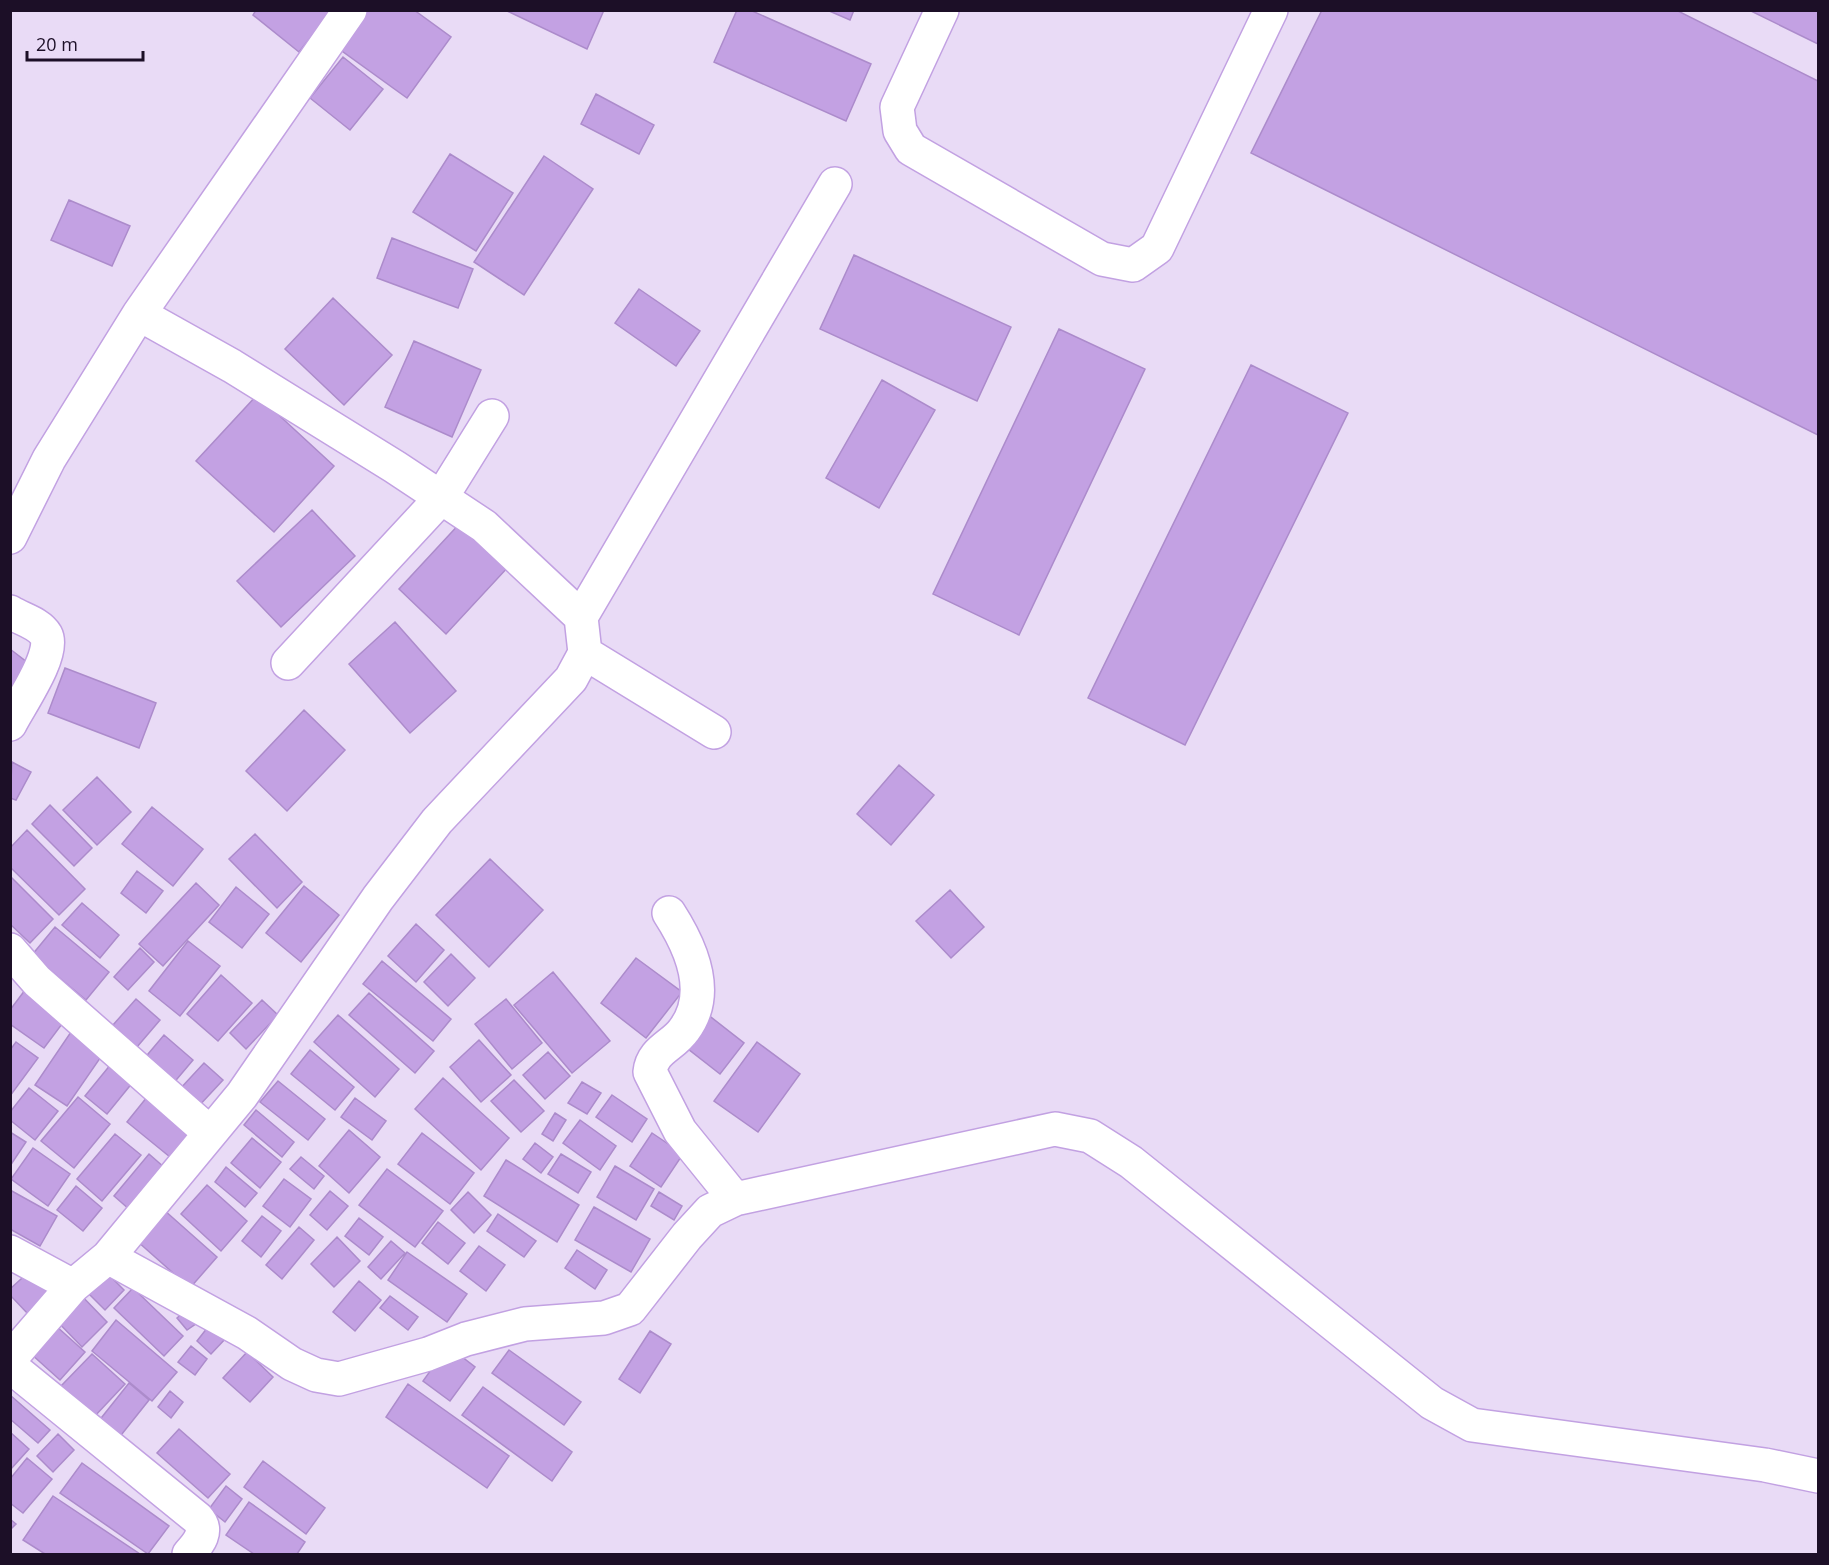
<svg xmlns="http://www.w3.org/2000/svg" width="1829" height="1565" font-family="'Open Sans',sans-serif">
<rect width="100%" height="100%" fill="#e9dbf6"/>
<!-- building -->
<path fill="#c3a1e3" stroke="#ac8bcb" stroke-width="1.5" d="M256 10H332L299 52 253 15Z
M360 10H414L451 37 407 98 335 46Z
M505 10H604L587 49Z
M737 10H750L871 64 846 121 714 62Z
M827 10H854L850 20Z
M1322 10H1676L1818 81V435L1251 153Z
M1749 10H1818V44Z
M343 57 383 89 350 130 310 98Z
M596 94 654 125 639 154 581 124Z
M450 154 513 193 476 251 413 212Z
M544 156 593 189 524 295 474 262Z
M69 200 130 226 112 266 51 240Z
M392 238 473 269 458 308 377 278Z
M854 255 1011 327 977 401 820 329Z
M639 289 700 331 676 366 615 323Z
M333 298 392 355 344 405 285 349Z
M1059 329 1145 369 1019 635 933 594Z
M414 341 481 370 452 437 385 407Z
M1251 365 1348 413 1185 745 1088 698Z
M882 380 935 410 879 508 826 478Z
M257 395 334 466 274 532 196 461Z
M312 510 355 556 281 627 237 581Z
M462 521 510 565 446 634 399 589Z
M395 622 456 691 410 733 349 664Z
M10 649 36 669 10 703Z
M65 668 156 703 139 748 48 713Z
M304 710 345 750 287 811 246 771Z
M12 762 31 772 16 800 10 798Z
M899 765 934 795 891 845 857 814Z
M97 777 131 812 97 845 63 810Z
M50 805 92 848 74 866 32 824Z
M152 807 203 849 173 886 122 844Z
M27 830 85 889 59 915 10 867V848Z
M255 834 302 882 277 908 229 859Z
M490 859 543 910 489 967 436 915Z
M137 871 163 891 146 913 121 893Z
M11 877 53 919 30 943 10 924Z
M196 883 219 905 163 966 139 944Z
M304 886 339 915 301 962 266 933Z
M236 887 269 914 242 948 209 922Z
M950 890 984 927 951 958 916 921Z
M82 903 119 935 100 958 62 925Z
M416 924 444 950 416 982 388 956Z
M55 927 109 972 86 1000 32 955Z
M188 941 220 966 180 1016 149 991Z
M140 948 154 962 128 990 114 977Z
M451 954 475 978 448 1006 424 982Z
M636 958 682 992 646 1038 601 1003Z
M382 961 451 1019 433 1041 363 984Z
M553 972 610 1041 572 1073 514 1005Z
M221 975 252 1003 218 1041 187 1014Z
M28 986 68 1016 44 1048 10 1024V1010Z
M369 993 434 1051 415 1073 349 1015Z
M136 999 160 1020 137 1047 113 1025Z
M506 999 542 1043 512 1069 475 1024Z
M262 1000 278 1015 246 1049 230 1033Z
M707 1014 744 1043 720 1074 683 1045Z
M338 1015 399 1069 375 1097 314 1042Z
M73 1029 105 1051 67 1106 35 1085Z
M164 1035 193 1060 172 1085 143 1060Z
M479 1040 511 1075 481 1102 450 1067Z
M16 1042 38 1058 10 1096V1050Z
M757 1042 800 1074 758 1132 714 1101Z
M310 1050 354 1087 335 1110 291 1074Z
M548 1052 570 1076 545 1099 523 1075Z
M204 1063 223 1080 197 1108 179 1090Z
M111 1064 133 1082 107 1114 85 1096Z
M443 1078 509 1138 481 1170 415 1109Z
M514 1080 544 1111 521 1132 491 1101Z
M278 1081 325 1119 308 1140 260 1102Z
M582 1082 601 1093 587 1114 568 1103Z
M29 1088 58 1111 35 1140 10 1120V1112Z
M612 1095 647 1119 632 1142 596 1117Z
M78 1097 110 1124 74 1168 41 1141Z
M147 1097 189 1133 170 1157 127 1122Z
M355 1098 386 1121 372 1140 341 1117Z
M256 1110 294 1142 282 1157 244 1125Z
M555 1113 566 1120 553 1141 542 1134Z
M580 1120 616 1146 600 1170 563 1143Z
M349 1130 380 1157 349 1193 319 1166Z
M10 1132 26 1142 10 1166Z
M422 1133 474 1173 450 1204 398 1164Z
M652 1133 683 1154 661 1187 630 1166Z
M115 1134 141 1155 102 1201 77 1179Z
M252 1138 281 1162 260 1188 231 1163Z
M535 1143 553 1157 541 1173 523 1159Z
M33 1148 70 1174 48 1206 11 1179Z
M149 1154 165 1168 130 1210 114 1196Z
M561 1154 591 1172 578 1193 548 1174Z
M301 1157 324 1176 314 1189 290 1169Z
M506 1160 579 1205 557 1242 484 1196Z
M615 1166 654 1189 636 1220 597 1197Z
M226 1167 257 1193 245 1207 215 1182Z
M387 1169 443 1211 415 1247 359 1205Z
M284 1179 311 1199 290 1227 263 1206Z
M207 1185 247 1221 221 1251 181 1214Z
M76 1186 102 1208 83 1231 57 1210Z
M10 1190 57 1216 40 1246 10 1229Z
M330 1191 348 1206 327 1230 310 1215Z
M468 1192 491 1215 474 1233 451 1210Z
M659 1192 682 1206 674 1220 651 1206Z
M594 1207 650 1239 631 1272 575 1240Z
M164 1210 217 1257 190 1288 137 1241Z
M498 1214 536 1241 524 1257 487 1231Z
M262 1216 281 1231 261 1257 242 1241Z
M359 1218 383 1237 369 1255 345 1236Z
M438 1222 465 1243 448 1264 422 1243Z
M299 1227 314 1240 282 1279 266 1265Z
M337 1237 360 1261 334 1287 311 1264Z
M391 1241 405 1253 381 1279 368 1267Z
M479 1246 505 1265 486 1291 460 1271Z
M577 1250 607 1270 595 1289 565 1268Z
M407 1252 467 1294 447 1322 388 1280Z
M32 1269 53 1292 28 1314 10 1295V1289Z
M103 1269 124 1290 105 1310 84 1289Z
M359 1281 381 1300 355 1331 333 1312Z
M133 1288 183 1336 164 1356 114 1308Z
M76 1290 107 1322 82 1347 51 1315Z
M390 1296 418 1317 408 1330 380 1308Z
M188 1308 200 1321 187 1330 177 1318Z
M116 1320 177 1372 152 1401 92 1351Z
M211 1323 227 1337 211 1354 197 1341Z
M55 1325 85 1352 60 1380 30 1353Z
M650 1331 671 1344 640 1393 619 1379Z
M191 1346 207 1359 195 1375 178 1362Z
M448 1346 475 1367 450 1401 423 1381Z
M509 1350 581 1402 564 1425 492 1373Z
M247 1352 273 1377 250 1402 223 1378Z
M92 1354 125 1384 94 1417 61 1386Z
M129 1383 149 1400 118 1439 98 1422Z
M408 1384 509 1456 487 1488 386 1417Z
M483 1387 572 1452 552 1481 462 1415Z
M170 1391 183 1402 171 1418 158 1407Z
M10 1395 50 1430 38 1443 10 1419Z
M179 1429 230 1474 208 1498 157 1453Z
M10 1432 29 1449 10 1470Z
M58 1434 74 1450 53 1472 37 1456Z
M27 1458 52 1479 23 1513 10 1503V1479Z
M263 1461 325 1508 306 1534 244 1487Z
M82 1463 169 1526 148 1554 60 1493Z
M226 1486 242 1499 225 1522 209 1509Z
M53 1496 140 1554H45L23 1540Z
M249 1502 305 1542 297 1554H254L226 1535Z
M10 1519 16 1524 10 1530Z"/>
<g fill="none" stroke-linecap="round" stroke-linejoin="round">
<!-- minor casing -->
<g stroke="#c2a1e2" stroke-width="36">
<path id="minor" d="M942 10 897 107 900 131 911 149 1102 259 1133 265 1157 248 1271 10
M139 314 232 366 395 467 484 526 581 617 585 653 571 679 437 821 378 898 242 1095 108 1257 247 1333 292 1364 316 1375 339 1379 428 1354 466 1339 525 1324 604 1318 630 1309 687 1236 710 1211 735 1199 1055 1129 1090 1136 1131 1162 1432 1403 1472 1425 1765 1465 1818 1476
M10 537 49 459 139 314 350 10
M10 612C21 619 39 623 46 635 56 653 19 706 10 724
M581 617 835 184
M585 653 714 732
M288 663 441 498 492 416
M669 913C691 947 712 993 684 1030 673 1046 652 1050 650 1072L680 1131 735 1199
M10 950 37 981 210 1133
M10 1252 73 1286
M10 1359 73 1286 108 1257
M10 1366 197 1518C209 1531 199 1543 189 1554"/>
</g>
<!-- minor -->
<use href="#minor" stroke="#fff" stroke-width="33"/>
</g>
<!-- border -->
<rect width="1829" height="1565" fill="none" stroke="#1c0f27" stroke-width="24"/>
<!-- scale -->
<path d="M27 51v9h116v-9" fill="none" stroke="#1c0f27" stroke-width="3"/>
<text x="36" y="51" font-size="18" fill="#1c0f27" stroke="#e9dbf6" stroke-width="4.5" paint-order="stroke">20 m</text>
</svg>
